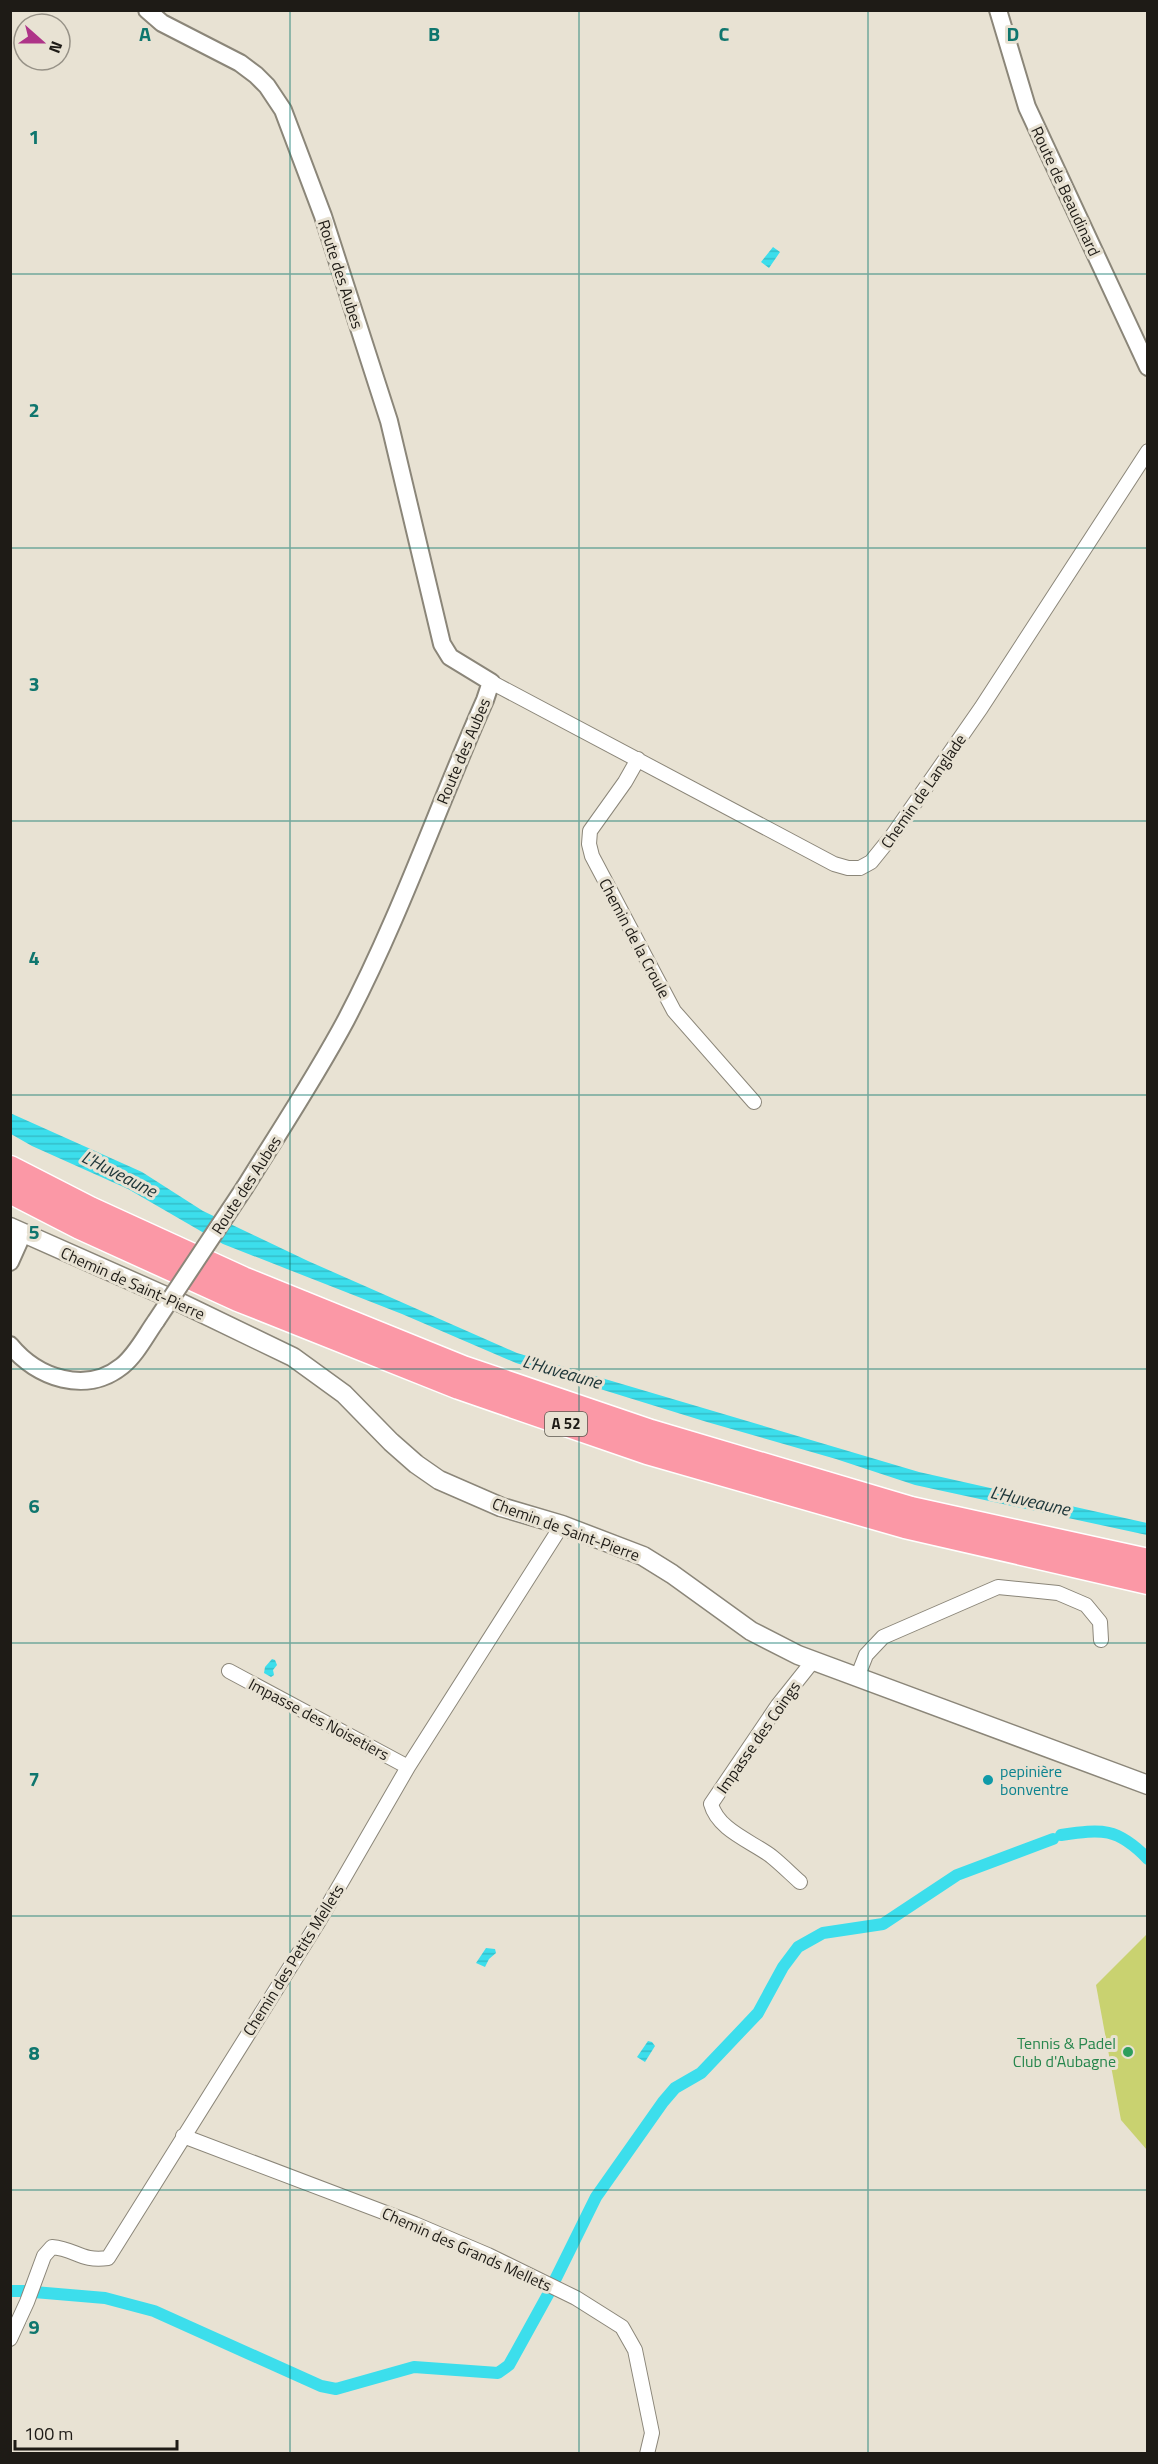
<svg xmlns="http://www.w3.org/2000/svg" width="1158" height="2464" font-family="'Titillium Web',sans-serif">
<defs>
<pattern id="water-rules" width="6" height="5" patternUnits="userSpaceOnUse" patternTransform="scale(1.5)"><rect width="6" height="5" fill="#3cdeec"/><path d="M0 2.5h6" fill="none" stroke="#34beca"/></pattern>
</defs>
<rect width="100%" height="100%" fill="#e8e2d3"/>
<!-- grass -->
<path fill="#c9d270" d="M1147 1934V2150L1121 2120 1096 1985Z"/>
<!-- water -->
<path fill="url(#water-rules)" d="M773 247 780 252 769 268 761 262Z
M10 1113 142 1172 203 1211 308 1261 517 1353 919 1472 1147 1523V1535L915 1485 836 1459 707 1422 516 1363 402 1314 223 1244 128 1189 32 1146 11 1134Z
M272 1659 275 1660 277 1665 273 1670 274 1675 271 1677 264 1673 265 1667Z
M486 1948 495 1949 496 1953 489 1959 485 1967 476 1963Z
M648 2041 652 2042 655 2046 645 2062 637 2057Z"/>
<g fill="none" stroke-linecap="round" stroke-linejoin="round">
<!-- canal -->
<path stroke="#3cdeec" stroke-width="12" d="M1061 1835C1102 1829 1117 1827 1148 1859
M554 2282 596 2197 663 2102 675 2088 701 2073 758 2013 783 1967 798 1947 823 1933 883 1924 957 1875 1053 1839
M10 2291H25
M34 2292 105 2298 154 2311 321 2386 336 2389 414 2367 498 2373 509 2365 551 2289"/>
<!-- minor casing -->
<g stroke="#8b8679" stroke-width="16">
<path id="minor" d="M491 682 834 864 848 868H860L871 862 892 836 981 708 1148 451
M638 759 625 782 590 831 589 844 592 856 674 1011 754 1102
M229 1671 408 1767
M857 1678 866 1655 883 1637 998 1587 1058 1593 1086 1605 1100 1622 1101 1640
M800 1882C790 1873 781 1864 771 1856 751 1841 718 1830 711 1804L778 1705 813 1661
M183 2136 415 2224 488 2255 576 2298 622 2327 635 2350 652 2433 647 2454
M10 2339 27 2302 44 2256 52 2247C76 2249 81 2262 108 2258L319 1921 408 1767 562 1525"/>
</g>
<!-- tertiary casing -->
<g stroke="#8b8679" stroke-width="20">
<path id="tertiary" d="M147 10 162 23 240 63 256 75 267 86 283 110 323 216 389 421 442 644 450 657 491 682 485 700C438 806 400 917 346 1020 315 1078 279 1132 245 1187
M998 10 1027 107 1148 367
M10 1262 23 1233
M10 1345C37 1378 86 1395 122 1366 136 1355 146 1335 156 1321"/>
</g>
<!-- secondary casing -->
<g stroke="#8b8679" stroke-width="21">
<path id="secondary" d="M10 1227 179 1302 293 1357 344 1394 391 1442 416 1464 439 1480 501 1507 562 1525 643 1556 672 1574 751 1631 798 1655 1148 1785"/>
</g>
<!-- motorway casing -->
<g stroke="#fff" stroke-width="27">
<path id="motorway" d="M10 1168 90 1209 243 1279 463 1368 651 1432 911 1509 1148 1561
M10 1191 80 1227 238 1299 459 1387 647 1452 905 1526 1148 1582"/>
</g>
<!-- minor -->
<use href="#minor" stroke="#fff" stroke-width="14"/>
<!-- tertiary -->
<use href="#tertiary" stroke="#fff" stroke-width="16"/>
<!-- secondary -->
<use href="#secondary" stroke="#fff" stroke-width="18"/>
<!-- motorway -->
<use href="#motorway" stroke="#fb98a6" stroke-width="24"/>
<!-- tertiary-bridge casing -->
<g stroke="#8b8679" stroke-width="20" stroke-linecap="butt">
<path id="tertiary-bridge" d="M156 1321 245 1187"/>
</g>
<!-- tertiary-bridge -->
<use href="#tertiary-bridge" stroke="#fff" stroke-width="16"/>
</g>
<!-- grid -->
<path fill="none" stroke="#0f766e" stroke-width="1.5" stroke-opacity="0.55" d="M290 10V2454M579 10V2454M868 10V2454M10 274H1148M10 548H1148M10 821H1148M10 1095H1148M10 1369H1148M10 1643H1148M10 1916H1148M10 2190H1148"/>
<!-- markers -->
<circle fill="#0f9aa8" stroke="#e8e2d3" stroke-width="2" cx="988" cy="1780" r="6"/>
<circle fill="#2e9e5b" stroke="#e8e2d3" stroke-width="2" cx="1128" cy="2052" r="6"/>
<g text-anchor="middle" stroke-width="6" stroke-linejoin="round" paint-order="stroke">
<!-- shield labels -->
<rect fill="#e8e2d3" stroke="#5b574f" stroke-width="1.5" x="545" y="1412" width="42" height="24" rx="4.5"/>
<g font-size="15" font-weight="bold" fill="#1e1b16">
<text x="566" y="1429">A 52</text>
</g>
<!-- street labels -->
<g font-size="16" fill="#1e1b16" stroke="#e8e2d3">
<text transform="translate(1066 191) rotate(65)" y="6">Route de Beaudinard</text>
<text transform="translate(341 274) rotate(72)" y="6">Route des Aubes</text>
<text transform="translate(463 751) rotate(-67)" y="6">Route des Aubes</text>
<text transform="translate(923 791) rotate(-55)" y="6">Chemin de Langlade</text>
<text transform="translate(635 938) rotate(62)" y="6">Chemin de la Croule</text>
<text transform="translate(246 1185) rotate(-57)" y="6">Route des Aubes</text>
<text transform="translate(133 1283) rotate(24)" y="6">Chemin de Saint-Pierre</text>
<text transform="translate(566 1529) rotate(20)" y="6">Chemin de Saint-Pierre</text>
<text transform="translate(319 1719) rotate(28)" y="6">Impasse des Noisetiers</text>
<text transform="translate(758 1737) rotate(-55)" y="6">Impasse des Coings</text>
<text transform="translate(293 1960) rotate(-58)" y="6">Chemin des Petits Mellets</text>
<text transform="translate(467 2249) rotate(24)" y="6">Chemin des Grands Mellets</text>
</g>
<!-- culture labels -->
<g font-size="16" fill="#0d838f" stroke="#e8e2d3" text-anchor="start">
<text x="1000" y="1777">pepinière<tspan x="1000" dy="18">bonventre</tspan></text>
</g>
<!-- leisure labels -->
<g font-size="16" fill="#27864d" stroke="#e8e2d3" text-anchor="end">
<text x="1116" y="2049">Tennis &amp; Padel<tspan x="1116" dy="18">Club d'Aubagne</tspan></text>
</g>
<!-- water labels -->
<g font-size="18" font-style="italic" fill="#1d3639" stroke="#e8e2d3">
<text transform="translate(119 1174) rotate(27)" y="6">L'Huveaune</text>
<text transform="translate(562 1372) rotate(16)" y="6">L'Huveaune</text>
<text transform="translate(1030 1501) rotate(13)" y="6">L'Huveaune</text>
</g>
</g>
<g font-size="20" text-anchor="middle" font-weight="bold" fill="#0f766e" stroke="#e8e2d3" stroke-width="6" stroke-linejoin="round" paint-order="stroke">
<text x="145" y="41">A</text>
<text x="434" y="41">B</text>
<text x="724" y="41">C</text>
<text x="1013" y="41">D</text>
<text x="34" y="144">1</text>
<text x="34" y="417">2</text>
<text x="34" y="691">3</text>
<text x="34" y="965">4</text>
<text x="34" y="1239">5</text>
<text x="34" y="1513">6</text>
<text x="34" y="1786">7</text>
<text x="34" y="2060">8</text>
<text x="34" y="2334">9</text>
</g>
<!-- border -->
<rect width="1158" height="2464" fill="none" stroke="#1e1b16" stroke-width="24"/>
<!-- north arrow -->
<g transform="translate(42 42) rotate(111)"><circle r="28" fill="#e8e2d3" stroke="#979287" stroke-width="1.5"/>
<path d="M0-4.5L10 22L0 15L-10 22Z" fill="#ae3488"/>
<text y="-9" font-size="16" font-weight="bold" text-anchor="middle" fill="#1e1b16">N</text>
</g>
<!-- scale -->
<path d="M15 2440v9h162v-9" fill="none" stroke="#1e1b16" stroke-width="3"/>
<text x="24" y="2440" font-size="18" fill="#1e1b16" stroke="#e8e2d3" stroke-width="4.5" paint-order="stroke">100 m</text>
</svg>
